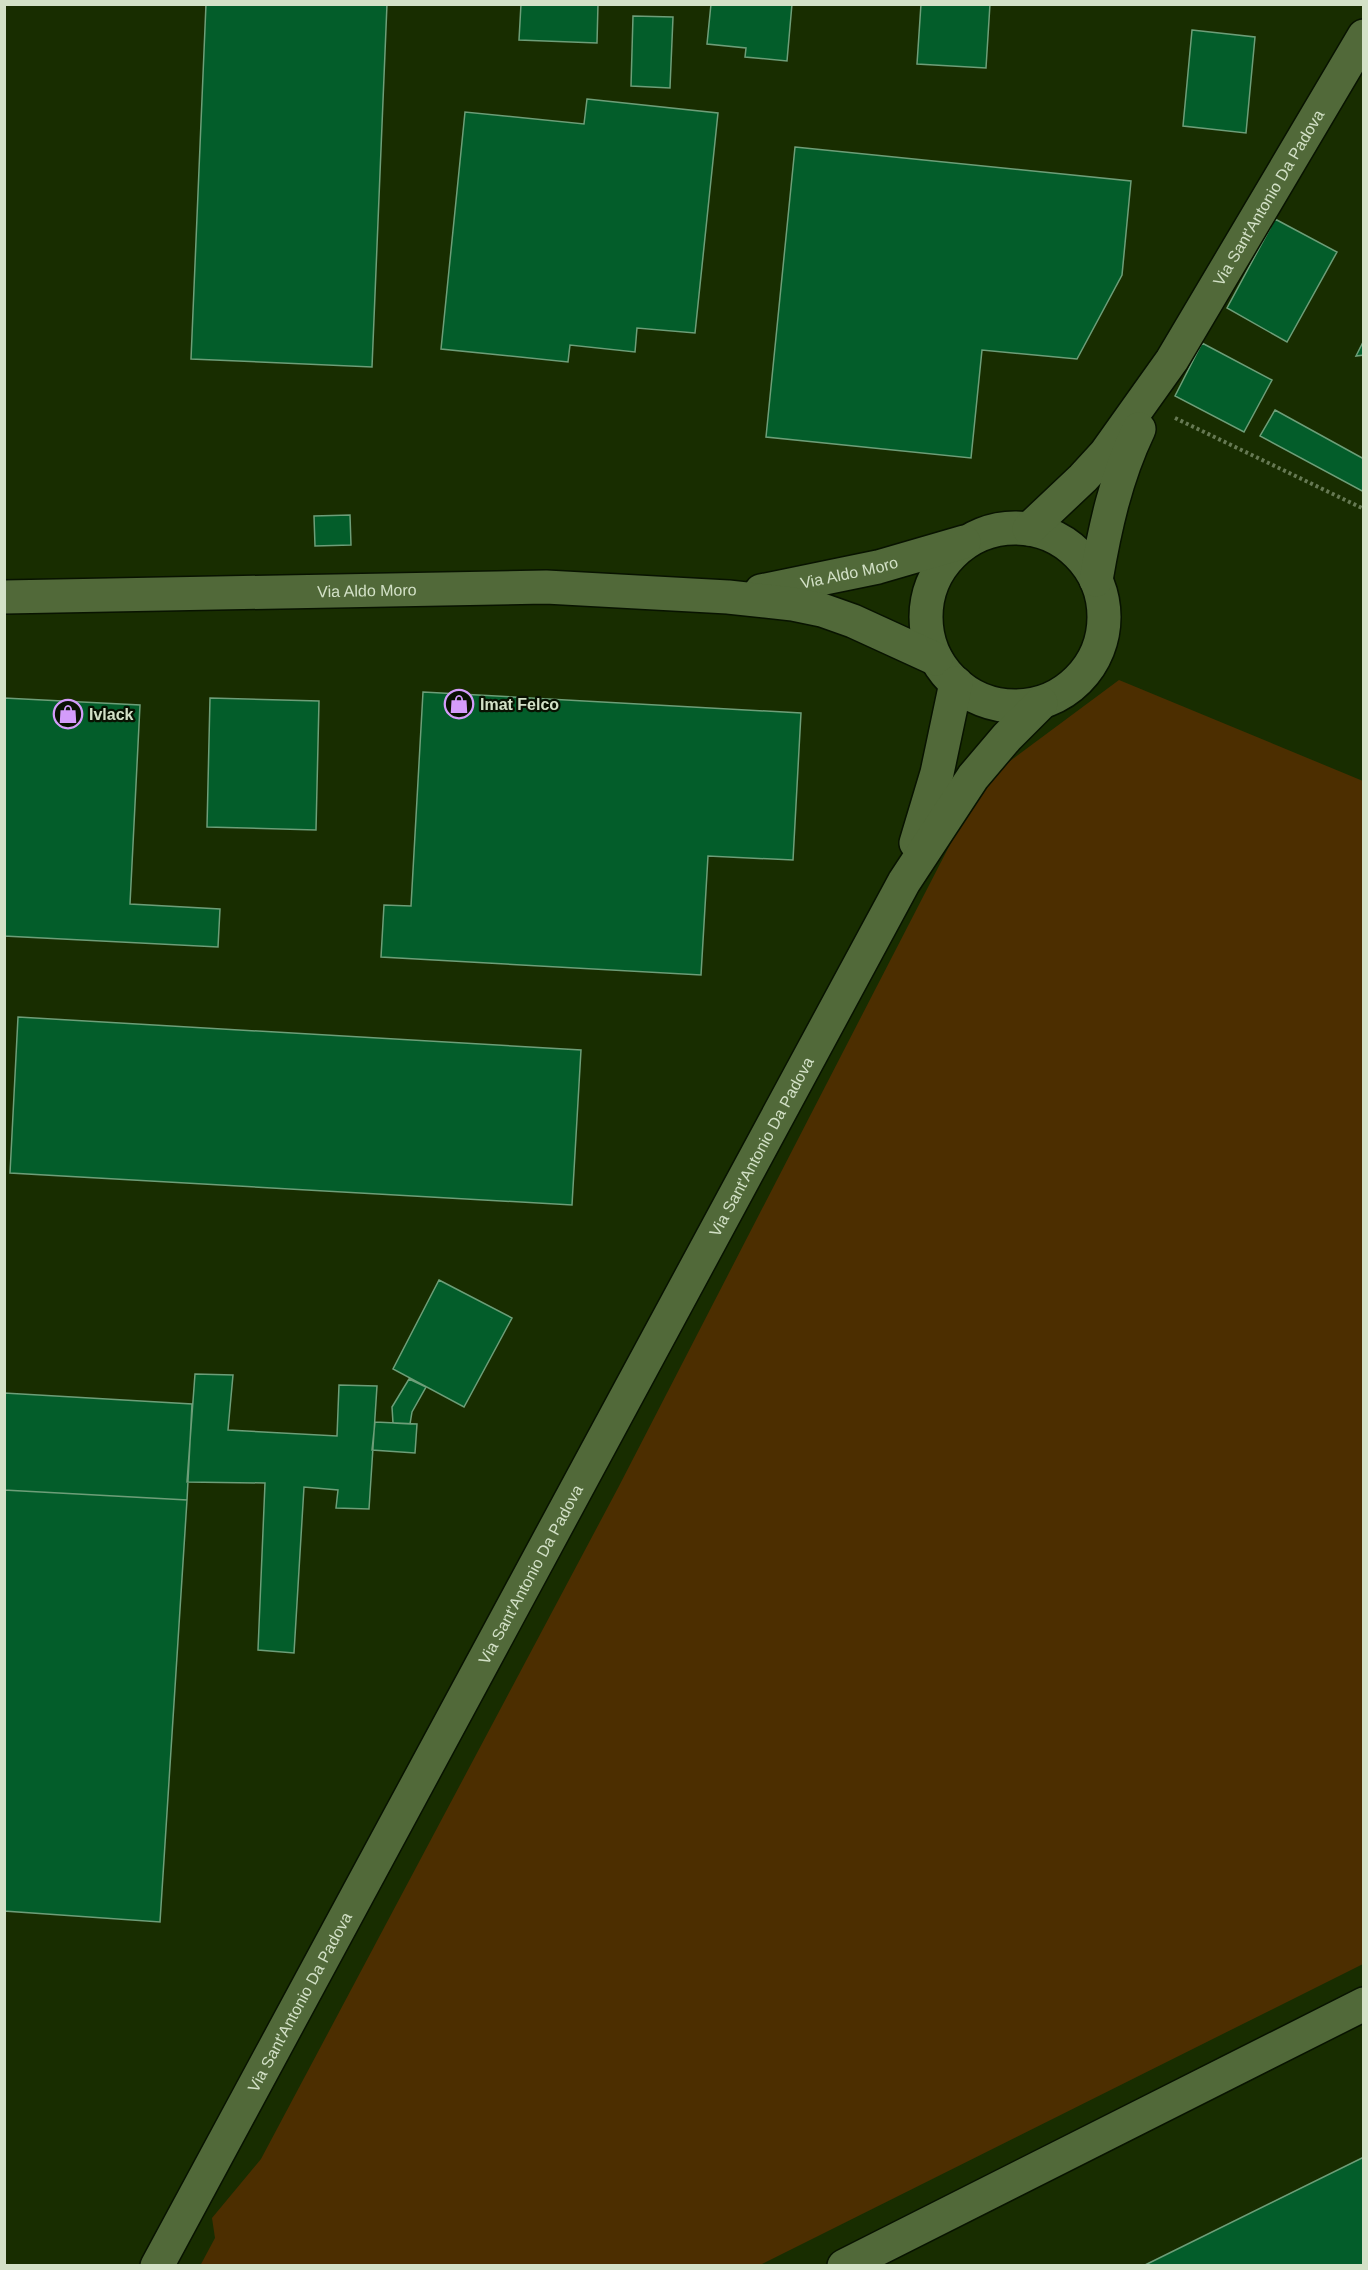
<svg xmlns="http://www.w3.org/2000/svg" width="1368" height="2270" font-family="Arial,sans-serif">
<rect width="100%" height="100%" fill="#182d00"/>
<!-- green -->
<path fill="#4c2e00" d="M1119 680 1363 781V1964L760 2265 200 2266 215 2238 212 2218 261 2159 618 1488 957 831 988 782 1006 764Z"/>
<!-- building -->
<path fill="#035d2a" stroke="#6d9e78" stroke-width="1.5" d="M206 4H387L372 367 191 359Z
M521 4H598L597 43 519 40Z
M711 4H792L787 61 745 57 746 48 707 44Z
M921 4H990L986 68 917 64Z
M633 16 673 17 670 88 631 86Z
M1192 30 1255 37 1246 133 1183 126Z
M587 99 718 113 695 333 637 328 635 352 570 345 568 362 441 349 465 112 584 124Z
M795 147 1131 181 1122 275 1077 359 982 350 971 458 766 437Z
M1275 219 1337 252 1287 342 1227 308Z
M1364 340V355L1356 356Z
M1202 343 1272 380 1244 432 1175 396Z
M1275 410 1364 459V492L1260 436Z
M350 515 351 545 315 546 314 516Z
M423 692 801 713 793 860 708 856 701 975 381 957 384 905 411 906Z
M4 698 140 705 130 904 220 909 218 947 4 936Z
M210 698 319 701 316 830 207 827Z
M18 1017 581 1050 572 1205 10 1173Z
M439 1280 512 1318 464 1407 393 1369Z
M195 1374 233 1375 228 1430 337 1436 339 1385 377 1386 369 1509 336 1508 338 1490 304 1487 294 1653 258 1650 265 1483 187 1482Z
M409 1379 426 1387 412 1412 410 1424 393 1423 392 1407Z
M4 1393 192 1404 187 1500 4 1490Z
M375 1422 417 1424 415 1453 372 1450Z
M4 1490 187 1500 160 1922 4 1911Z
M1364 2157V2266H1143Z"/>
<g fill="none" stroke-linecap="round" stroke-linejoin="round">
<!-- street casing -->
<g stroke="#081300" stroke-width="36">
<g id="street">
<circle cx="1015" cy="617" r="89"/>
<path id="s1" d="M1029 529 1083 478 1105 454 1172 360 1364 36"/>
<path d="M1096 580C1105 527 1116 477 1139 429"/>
<path id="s2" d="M761 591 878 567 964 542"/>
<path id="s3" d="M4 597 546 587 728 597 793 604 822 610 853 621 936 659"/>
<path d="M916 843 937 773 956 683"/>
<path id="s4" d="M157 2266 904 882 973 777 1007 737 1041 703"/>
</g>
</g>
<!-- secondary casing -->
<g stroke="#081300" stroke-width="36">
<path id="secondary" d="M844 2266 1364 2004"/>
</g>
<!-- path -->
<path stroke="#667953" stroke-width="4" stroke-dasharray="3 3" stroke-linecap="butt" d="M1175 418 1364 509"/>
<!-- street -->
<use href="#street" stroke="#516939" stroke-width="33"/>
<!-- secondary -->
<use href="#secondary" stroke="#516939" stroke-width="33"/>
</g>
<!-- icons -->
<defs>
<g id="shop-ring" transform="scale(1.5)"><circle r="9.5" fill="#091202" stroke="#d49cfb" stroke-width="1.5"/><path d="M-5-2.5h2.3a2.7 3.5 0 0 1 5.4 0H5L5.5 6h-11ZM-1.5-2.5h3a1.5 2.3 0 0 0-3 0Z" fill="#d49cfb"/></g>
</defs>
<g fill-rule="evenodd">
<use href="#shop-ring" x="459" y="704"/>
<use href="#shop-ring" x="68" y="714"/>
</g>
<g text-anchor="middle" stroke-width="4.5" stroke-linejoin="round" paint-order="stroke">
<!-- street labels -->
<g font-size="16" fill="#d3e1c7" stroke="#091202">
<text dy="6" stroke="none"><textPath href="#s1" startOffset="411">Via Sant'Antonio Da Padova</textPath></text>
<text dy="6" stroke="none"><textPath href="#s2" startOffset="90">Via Aldo Moro</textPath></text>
<text dy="6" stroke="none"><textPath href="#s3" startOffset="363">Via Aldo Moro</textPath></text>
<text dy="6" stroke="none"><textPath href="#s4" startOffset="1272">Via Sant'Antonio Da Padova</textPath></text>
<text dy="6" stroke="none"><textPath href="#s4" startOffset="786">Via Sant'Antonio Da Padova</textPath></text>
<text dy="6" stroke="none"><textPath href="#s4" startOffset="300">Via Sant'Antonio Da Padova</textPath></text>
</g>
<!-- poi labels -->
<g font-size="16" font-weight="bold" fill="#d3e1c7" stroke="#091202" text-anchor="start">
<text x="480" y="710">Imat Felco</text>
<text x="89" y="720">Ivlack</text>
</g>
</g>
<!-- border -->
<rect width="1368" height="2270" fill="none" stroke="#d3e1c7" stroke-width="12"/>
</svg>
